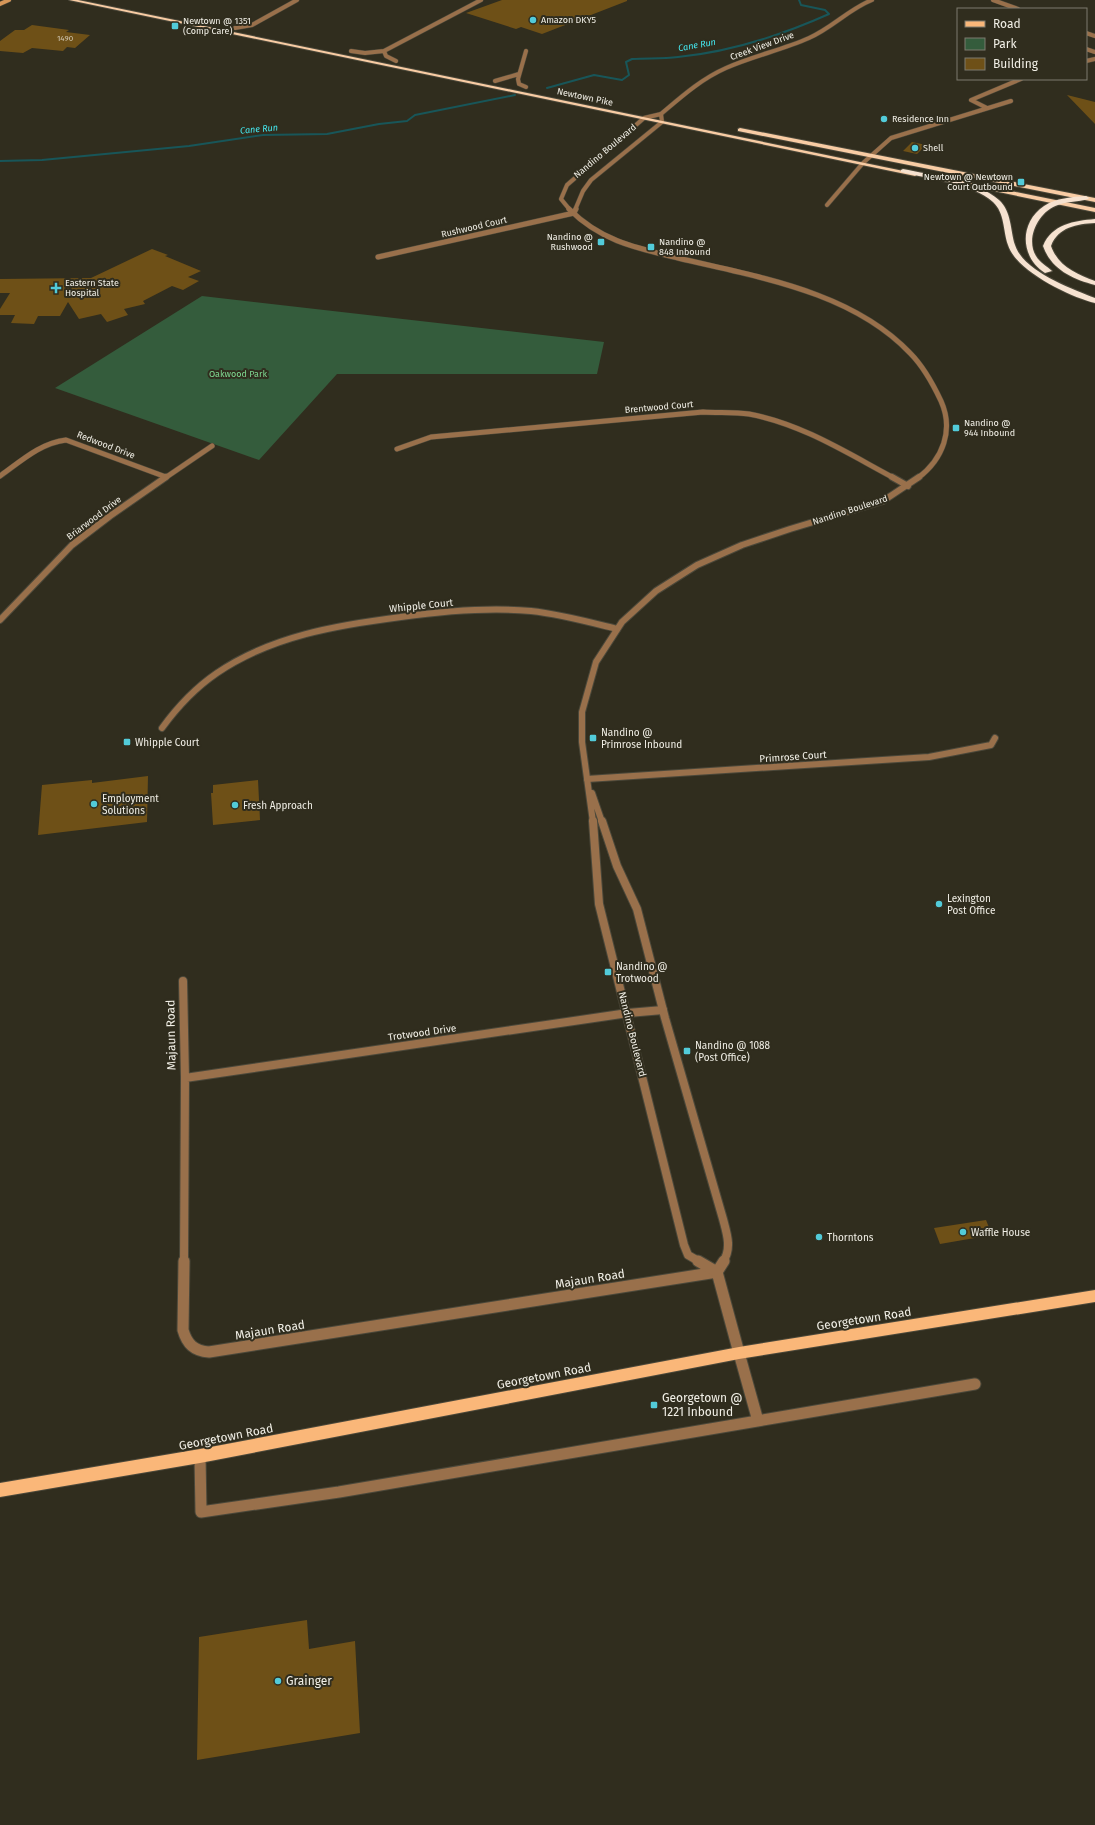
<svg xmlns="http://www.w3.org/2000/svg" width="1095" height="1825" font-family="'Fira Sans',sans-serif">
<rect width="100%" height="100%" fill="#302d1e"/>
<!-- green -->
<path fill="#345c3c" d="M202 296 604 342 597 374H337L259 460 55 388Z"/>
<g fill="none" stroke-linecap="round" stroke-linejoin="round">
<!-- stream -->
<path stroke="#185659" stroke-width="2" d="M547 88 594 75 622 80 629 75 626 62 632 59C647 58 663 59 678 57 730 52 782 35 829 14L825 10 801 5 799 0
M0 161 42 160 189 146 263 135 327 134 379 124 407 121 415 115 515 95"/>
</g>
<!-- building -->
<path fill="#6e5017" d="M502 0H627V1L542 34 521 27 516 29 466 13Z
M32 25 69 30 66 32 90 35 75 48 67 47 63 51 32 48 23 53 0 51V41L15 30H24Z
M1067 95 1095 102V124Z
M912 142 926 145 917 154 903 151Z
M152 249 168 255 165 256 201 271 188 277 199 281 183 290 172 286 143 301 145 304 124 309 128 315 107 322 101 314 79 319 68 302 60 316H38L34 324 11 323 15 315H0V309L10 293H0V279L91 278Z
M148 776 147 822 38 835 42 785 92 780V783Z
M258 780 260 820 213 825 211 793H213V785Z
M986 1220 992 1235 940 1244 934 1228Z
M307 1620 309 1649 355 1641 360 1733 197 1760 199 1637Z"/>
<g fill="none" stroke-linecap="round" stroke-linejoin="round">
<!-- minor-far4 casing -->
<g stroke="#4b483a" stroke-width="5">
<path id="minor-far4" d="M993 0 1018 9
M235 28 252 25 297 0
M1086 33 1095 36
M1086 49 1095 52
M351 51 365 53 384 51 481 0
M384 51 386 56 396 61
M526 51 518 79 519 84 526 87
M1086 61 1095 59
M495 81 519 74
M987 108 971 100 1021 79
M661 114C681 97 701 79 726 68 753 56 782 50 809 38 832 28 849 9 872 0
M827 205 863 163 891 138 1011 101"/>
</g>
<!-- minor-far3 casing -->
<g stroke="#4b483a" stroke-width="6">
<path id="minor-far3" d="M378 257 574 213
M397 449 431 437 703 412C718 413 734 412 749 414 802 424 847 453 894 478
M0 476C20 462 40 443 66 440L166 477
M165 478 212 446"/>
</g>
<!-- minor-far2 casing -->
<g stroke="#4b483a" stroke-width="8">
<path id="minor-far2" d="M892 477 908 486
M0 620 72 545 110 516 166 477
M162 728C178 706 195 688 217 673 271 636 338 625 401 617 444 611 488 607 531 611 560 614 589 622 617 629
M587 779 929 757 991 745 995 738"/>
</g>
<!-- minor-far1 casing -->
<g stroke="#4b483a" stroke-width="10">
<path id="minor-far1" d="M183 981 185 1078 184 1262
M185 1078 628 1013 663 1010"/>
</g>
<!-- minor casing -->
<g stroke="#4b483a" stroke-width="13">
<path id="minor" d="M184 1261 183 1330C187 1344 194 1351 209 1352L717 1272
M739 1353 758 1421
M200 1456 201 1512 339 1492 975 1384"/>
</g>
<!-- tertiary-far4 casing -->
<g stroke="#4b483a" stroke-width="5">
<path id="tertiary-far4" d="M570 210 561 199 567 185 644 118 661 114 662 122 591 180 583 191 575 210"/>
</g>
<!-- tertiary-far3 casing -->
<g stroke="#4b483a" stroke-width="6">
<path id="tertiary-far3" d="M569 209C601 241 636 248 678 258 757 277 851 291 910 353 924 367 933 384 941 401 954 430 943 459 918 478
M574 213 576 209"/>
</g>
<!-- tertiary-far2 casing -->
<g stroke="#4b483a" stroke-width="8">
<path id="tertiary-far2" d="M592 793 602 822
M593 822 582 742V712L596 662 622 622 656 591 697 565 742 545 790 529 883 501 919 477"/>
</g>
<!-- tertiary-far1 casing -->
<g stroke="#4b483a" stroke-width="10">
<path id="tertiary-far1" d="M593 821 599 904 684 1245 688 1255 700 1262
M602 821 617 866 637 909 665 1018 723 1219C727 1234 732 1248 723 1262"/>
</g>
<!-- tertiary casing -->
<g stroke="#4b483a" stroke-width="13">
<path id="tertiary" d="M698 1261 717 1272 739 1353
M717 1272 724 1261"/>
</g>
<!-- secondary casing -->
<g stroke="#4b483a" stroke-width="5">
<path id="secondary" d="M0 4 9 0"/>
</g>
<!-- primary casing -->
<g stroke="#4b483a" stroke-width="2">
<path id="primary" d="M1095 1290V1302L739 1359 200 1463 0 1497V1483L200 1449 739 1347Z"/>
</g>
<!-- trunk casing -->
<g stroke="#4b483a" stroke-width="2">
<path id="trunk" d="M69 0H78L918 174 915 176Z
M740 128 1095 198V202L738 131V129Z
M957 180 1095 208V212L955 183V181Z"/>
</g>
<!-- motorway casing -->
<g stroke="#4b483a" stroke-width="2">
<path id="motorway" d="M903 169C931 175 977 180 999 200 1012 212 1010 230 1015 245 1023 271 1072 289 1095 298V303C1070 297 1016 271 1008 245 1003 231 1005 213 993 202 972 183 928 179 901 172V170Z
M1086 196 1089 198 1088 199C1078 202 1068 201 1058 205 1039 211 1025 238 1036 256 1040 263 1047 266 1052 271L1045 273C1020 257 1019 223 1044 206 1056 198 1072 197 1086 196Z
M1095 219V223C1077 224 1058 227 1051 246 1058 266 1076 274 1095 281V285C1072 279 1051 269 1043 246 1052 224 1074 221 1095 219Z"/>
</g>
<!-- minor-far4 -->
<use href="#minor-far4" stroke="#99704b" stroke-width="4"/>
<!-- minor-far3 -->
<use href="#minor-far3" stroke="#99704b" stroke-width="5"/>
<!-- minor-far2 -->
<use href="#minor-far2" stroke="#99704b" stroke-width="6"/>
<!-- minor-far1 -->
<use href="#minor-far1" stroke="#99704b" stroke-width="8"/>
<!-- minor -->
<use href="#minor" stroke="#99704b" stroke-width="11"/>
<!-- tertiary-far4 -->
<use href="#tertiary-far4" stroke="#99704b" stroke-width="4"/>
<!-- tertiary-far3 -->
<use href="#tertiary-far3" stroke="#99704b" stroke-width="5"/>
<!-- tertiary-far2 -->
<use href="#tertiary-far2" stroke="#99704b" stroke-width="6"/>
<!-- tertiary-far1 -->
<use href="#tertiary-far1" stroke="#99704b" stroke-width="8"/>
<!-- tertiary -->
<use href="#tertiary" stroke="#99704b" stroke-width="11"/>
<!-- secondary -->
<use href="#secondary" stroke="#d69658" stroke-width="4"/>
<!-- primary -->
<use href="#primary" fill="#fab779" fill-rule="evenodd"/>
<!-- trunk -->
<use href="#trunk" fill="#f8cca4" fill-rule="evenodd"/>
<!-- motorway -->
<use href="#motorway" fill="#f6e2d0" fill-rule="evenodd"/>
</g>
<!-- markers -->
<g fill="#52cbd9" stroke="#302d1e" stroke-width="1.5">
<circle cx="533" cy="20" r="4"/>
<rect x="171" y="22" width="8" height="8" rx="2"/>
<circle cx="884" cy="119" r="4"/>
<circle cx="915" cy="148" r="4"/>
<rect x="1017" y="178" width="8" height="8" rx="2"/>
<rect x="597" y="238" width="8" height="8" rx="2"/>
<rect x="647" y="243" width="8" height="8" rx="2"/>
<path d="M54 282h4v4h4v4h-4v4h-4v-4h-4v-4h4z"/>
<rect x="952" y="424" width="8" height="8" rx="2"/>
<rect x="589" y="734" width="8" height="8" rx="2"/>
<rect x="123" y="738" width="8" height="8" rx="2"/>
<circle cx="94" cy="804" r="4"/>
<circle cx="235" cy="805" r="4"/>
<circle cx="939" cy="904" r="4"/>
<rect x="604" y="968" width="8" height="8" rx="2"/>
<rect x="683" y="1047" width="8" height="8" rx="2"/>
<circle cx="963" cy="1232" r="4"/>
<circle cx="819" cy="1237" r="4"/>
<rect x="650" y="1401" width="8" height="8" rx="2"/>
<circle cx="278" cy="1681" r="4"/>
</g>
<g text-anchor="middle" stroke-width="4" stroke-linejoin="round" paint-order="stroke">
<!-- number labels -->
<g font-size="8" fill="#d0c7b2">
<text x="65" y="41">1490</text>
</g>
<!-- far-poi labels -->
<g font-size="9" fill="#f1efe6" stroke="#302d1e" text-anchor="start">
<text x="541" y="23">Amazon DKY5</text>
<text x="183" y="24">Newtown @ 1351<tspan x="183" dy="10">(Comp Care)</tspan></text>
<text x="892" y="122">Residence Inn</text>
<text x="923" y="151">Shell</text>
<text x="1013" y="180" text-anchor="end">Newtown @ Newtown<tspan x="1013" dy="10">Court Outbound</tspan></text>
<text x="593" y="240" text-anchor="end">Nandino @<tspan x="593" dy="10">Rushwood</tspan></text>
<text x="659" y="245">Nandino @<tspan x="659" dy="10">848 Inbound</tspan></text>
<text x="65" y="286">Eastern State<tspan x="65" dy="10">Hospital</tspan></text>
<text x="964" y="426">Nandino @<tspan x="964" dy="10">944 Inbound</tspan></text>
</g>
<!-- far-water labels -->
<g font-size="9" font-style="italic" fill="#45ecf4" stroke="#302d1e">
<text transform="translate(697 45) rotate(-10)" y="3">Cane Run</text>
<text transform="translate(259 129) rotate(-5)" y="3">Cane Run</text>
</g>
<!-- far-street labels -->
<g font-size="9" fill="#f1efe6" stroke="#302d1e">
<text transform="translate(762 46) rotate(-20)" y="3">Creek View Drive</text>
<text transform="translate(585 97) rotate(12)" y="3">Newtown Pike</text>
<text transform="translate(605 151) rotate(-40)" y="3">Nandino Boulevard</text>
<text transform="translate(474 227) rotate(-13)" y="3">Rushwood Court</text>
<text transform="translate(659 407) rotate(-5)" y="3">Brentwood Court</text>
<text transform="translate(106 445) rotate(21)" y="3">Redwood Drive</text>
<text transform="translate(850 510) rotate(-18)" y="3">Nandino Boulevard</text>
<text transform="translate(94 518) rotate(-37)" y="3">Briarwood Drive</text>
</g>
<!-- far-park labels -->
<g font-size="9" fill="#7dd690" stroke="#302d1e">
<text x="238" y="377">Oakwood Park</text>
</g>
<!-- street labels -->
<g font-size="10" fill="#f1efe6" stroke="#302d1e">
<text transform="translate(421 605) rotate(-6)" y="4">Whipple Court</text>
<text transform="translate(793 756) rotate(-4)" y="4">Primrose Court</text>
<text transform="translate(422 1032) rotate(-8)" y="4">Trotwood Drive</text>
<text transform="translate(633 1034) rotate(76)" y="4">Nandino Boulevard</text>
</g>
<!-- poi labels -->
<g font-size="10" fill="#f1efe6" stroke="#302d1e" text-anchor="start">
<text x="601" y="736">Nandino @<tspan x="601" dy="12">Primrose Inbound</tspan></text>
<text x="135" y="746">Whipple Court</text>
<text x="102" y="802">Employment<tspan x="102" dy="12">Solutions</tspan></text>
<text x="243" y="809">Fresh Approach</text>
<text x="947" y="902">Lexington<tspan x="947" dy="12">Post Office</tspan></text>
<text x="616" y="970">Nandino @<tspan x="616" dy="12">Trotwood</tspan></text>
<text x="695" y="1049">Nandino @ 1088<tspan x="695" dy="12">(Post Office)</tspan></text>
<text x="971" y="1236">Waffle House</text>
<text x="827" y="1241">Thorntons</text>
</g>
<!-- near-street labels -->
<g font-size="12" fill="#f1efe6" stroke="#302d1e">
<text transform="translate(171 1035) rotate(-91)" y="4">Majaun Road</text>
<text transform="translate(590 1279) rotate(-9)" y="4">Majaun Road</text>
<text transform="translate(864 1319) rotate(-9)" y="4">Georgetown Road</text>
<text transform="translate(270 1330) rotate(-9)" y="4">Majaun Road</text>
<text transform="translate(544 1376) rotate(-11)" y="4">Georgetown Road</text>
<text transform="translate(226 1437) rotate(-11)" y="4">Georgetown Road</text>
</g>
<!-- near-poi labels -->
<g font-size="12" fill="#f1efe6" stroke="#302d1e" text-anchor="start">
<text x="662" y="1402">Georgetown @<tspan x="662" dy="14">1221 Inbound</tspan></text>
<text x="286" y="1685">Grainger</text>
</g>
</g>
<!-- legend -->
<rect x="957" y="8" width="130" height="72" fill="#302d1e" stroke="#7d7b6e"/>
<rect x="965" y="21" width="20" height="6" fill="#fab779" stroke="#7d7b6e"/>
<text x="993" y="28" font-size="12" fill="#f1efe6">Road</text>
<rect x="965" y="38" width="20" height="12" fill="#345c3c" stroke="#7d7b6e"/>
<text x="993" y="48" font-size="12" fill="#f1efe6">Park</text>
<rect x="965" y="58" width="20" height="12" fill="#6e5017" stroke="#7d7b6e"/>
<text x="993" y="68" font-size="12" fill="#f1efe6">Building</text>
</svg>
